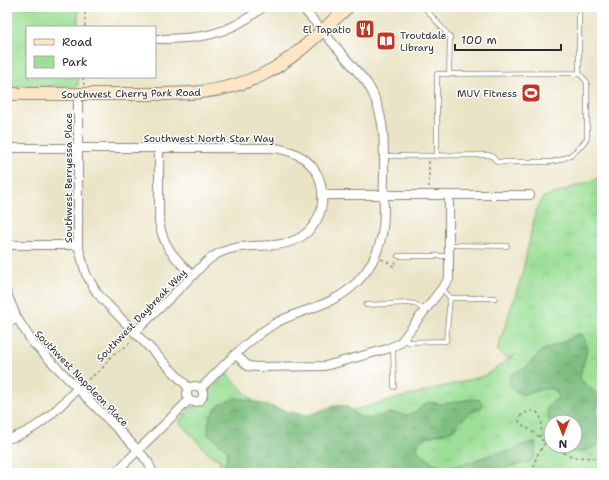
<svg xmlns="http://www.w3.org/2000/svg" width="609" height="480" font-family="'Shantell Sans',sans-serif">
<defs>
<pattern id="grass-tufts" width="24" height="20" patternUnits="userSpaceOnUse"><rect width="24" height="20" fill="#9cdf96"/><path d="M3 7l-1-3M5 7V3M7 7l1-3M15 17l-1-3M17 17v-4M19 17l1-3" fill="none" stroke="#87c081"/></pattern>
<pattern id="forest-crowns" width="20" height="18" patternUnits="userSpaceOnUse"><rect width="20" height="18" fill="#7dbe7f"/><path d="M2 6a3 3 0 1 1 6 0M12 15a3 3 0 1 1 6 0" fill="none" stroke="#679b68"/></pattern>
</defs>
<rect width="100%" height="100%" fill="#fff"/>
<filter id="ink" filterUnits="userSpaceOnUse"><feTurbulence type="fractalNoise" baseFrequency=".025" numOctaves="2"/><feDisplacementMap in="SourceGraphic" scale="8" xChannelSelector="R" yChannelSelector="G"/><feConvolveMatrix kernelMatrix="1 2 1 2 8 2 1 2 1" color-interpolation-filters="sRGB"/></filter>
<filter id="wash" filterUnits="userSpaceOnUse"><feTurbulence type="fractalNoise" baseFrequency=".012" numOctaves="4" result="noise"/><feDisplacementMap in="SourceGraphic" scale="16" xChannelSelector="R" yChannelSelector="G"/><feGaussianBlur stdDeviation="0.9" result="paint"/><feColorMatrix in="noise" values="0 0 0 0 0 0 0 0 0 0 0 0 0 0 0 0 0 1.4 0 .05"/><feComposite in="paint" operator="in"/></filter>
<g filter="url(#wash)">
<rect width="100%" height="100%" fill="#eae4c6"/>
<!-- grass -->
<path fill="url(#grass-tufts)" stroke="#648560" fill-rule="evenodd" d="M602 177V473H220V460L210 455 178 421C183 417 188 409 193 407 202 403 208 406 208 392L227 374 292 441 311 421 484 376 517 354 507 359 497 350 522 275 536 210 542 198ZM551 422H575V446H551Z"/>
<!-- forest -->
<path fill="url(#forest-crowns)" stroke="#547455" d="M577 334H582C593 351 581 362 580 379L596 393 598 399 596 416 602 425V441C591 452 573 457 560 446H575V422L551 423C544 409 546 406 558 398L556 391C543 385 538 392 526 394 522 394 517 392 513 390 502 371 517 374 527 366 532 362 535 356 540 352 547 347 556 345 563 342 568 340 573 336 577 334Z
M238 398C261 402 283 412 307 415 318 414 326 406 337 406 354 404 351 416 364 418 374 420 384 413 394 413 400 414 405 416 410 414 416 412 422 406 428 402L441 404 472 399 480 400 483 403 481 408 468 414 456 426V428C444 436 429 433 418 443L417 450C426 459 437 467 450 468L500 452 514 450 525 444 535 442C540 472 514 458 501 473H227L225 464 228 452 223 446 208 434C207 413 217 402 238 398Z"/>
<!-- park -->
<path fill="#9cdf96" stroke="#648560" d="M7 7H78V27H27V77H78V86H7Z"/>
</g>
<g filter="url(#ink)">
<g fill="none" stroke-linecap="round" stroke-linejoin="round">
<!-- service casing -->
<g stroke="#8a8878" stroke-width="5.5">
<path id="service" d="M424 7 450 37 449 74 579 73V7
M384 156 488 155 492 156 497 162H548C565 161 578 152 587 138V82L579 73
M437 156V74H449
M449 245 507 246
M398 256H449
M450 298H495
M366 305 408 303 415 304 425 310
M404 338 408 342 446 341 450 298 443 289
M393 347 394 387"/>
</g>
<!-- minor casing -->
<g stroke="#8a8878" stroke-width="10">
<path id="minor" d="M155 39C199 39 228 36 263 7
M78 94V245L86 274 97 293 107 304 189 388
M7 148H275C291 151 304 155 314 169 322 179 323 191 322 204 321 212 318 219 313 226 287 259 247 235 214 256 204 262 196 273 187 281 170 298 153 315 135 332
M159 148V221C163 247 175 258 193 276
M323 195H530
M7 245H78
M7 294 17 318 33 343 138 450 148 462 153 473
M7 324 17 318
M235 354 248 366 257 367 325 366 387 349 400 343 449 279V195
M187 394a8 8 0 1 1 16 0a8 8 0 1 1-16 0Z
M201 388C224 366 246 341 274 324 291 314 311 310 330 301 359 288 379 260 383 228 385 212 383 194 384 177 384 142 386 113 367 83L302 7
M7 439C37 432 56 410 77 389
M115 473 189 400"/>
</g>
<!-- secondary casing -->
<g stroke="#8a8878" stroke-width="14">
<path id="secondary" d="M7 94C46 94 84 94 123 94 172 94 217 97 262 75 295 59 321 31 348 7"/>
</g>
<!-- path -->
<path stroke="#8a8878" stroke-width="1.5" stroke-dasharray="3 3" stroke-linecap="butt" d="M85 27V7
M83 77 84 85
M429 161V187
M381 259 388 262 394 267 396 261
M83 383 101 370 112 355 127 346 132 339
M602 400V407
M540 437C544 422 542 403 521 415L519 421 521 424 536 434 545 443
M553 446 566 454 575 457 600 458 602 457
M600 458 602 467
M533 473 536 457 545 443 551 445"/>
<!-- service -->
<use href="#service" stroke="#fff" stroke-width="4"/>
<!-- minor -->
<use href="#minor" stroke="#fff" stroke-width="8"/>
<!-- secondary -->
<use href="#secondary" stroke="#fee5c5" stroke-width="12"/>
</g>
</g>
<!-- icons -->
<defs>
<g id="restaurant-square" transform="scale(1)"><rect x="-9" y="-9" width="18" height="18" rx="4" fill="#c8321e" stroke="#fff"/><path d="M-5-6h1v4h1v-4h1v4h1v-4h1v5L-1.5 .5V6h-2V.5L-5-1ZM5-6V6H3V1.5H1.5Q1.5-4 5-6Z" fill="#fff"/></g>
<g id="library-square" transform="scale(1)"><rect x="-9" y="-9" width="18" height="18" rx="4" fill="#c8321e" stroke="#fff"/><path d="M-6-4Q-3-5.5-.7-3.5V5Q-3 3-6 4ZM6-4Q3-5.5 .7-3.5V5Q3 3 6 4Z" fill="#fff"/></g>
<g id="stadium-square" transform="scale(1)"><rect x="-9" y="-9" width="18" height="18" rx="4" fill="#c8321e" stroke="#fff"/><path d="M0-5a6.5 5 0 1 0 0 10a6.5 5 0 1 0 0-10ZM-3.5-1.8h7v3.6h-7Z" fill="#fff"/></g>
</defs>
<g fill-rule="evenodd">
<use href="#restaurant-square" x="365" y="29"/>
<use href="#library-square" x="386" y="41"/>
<use href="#stadium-square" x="531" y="93"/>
</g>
<g text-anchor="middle" stroke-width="3" stroke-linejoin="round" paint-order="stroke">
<!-- poi labels -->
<g font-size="10" fill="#2b2b2b" stroke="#fff" text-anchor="end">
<text x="351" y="33">El Tapatio</text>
<text x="400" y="39" text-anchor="start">Troutdale<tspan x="400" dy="12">Library</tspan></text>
<text x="517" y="97">MUV Fitness</text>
</g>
<!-- street labels -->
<g font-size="10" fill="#2b2b2b" stroke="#fff">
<text transform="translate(131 93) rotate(-1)" y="4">Southwest Cherry Park Road</text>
<text x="209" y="142">Southwest North Star Way</text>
<text transform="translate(68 178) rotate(-90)" y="4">Southwest Berryessa Place</text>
<text transform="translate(141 315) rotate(-46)" y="4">Southwest Daybreak Way</text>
<text transform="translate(82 378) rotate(46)" y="4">Southwest Napoleon Place</text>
</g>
</g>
<!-- margin -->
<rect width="609" height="480" fill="none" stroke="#fff" stroke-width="24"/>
<!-- legend -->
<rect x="26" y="26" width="130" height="52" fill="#ffffff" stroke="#aaaaaa"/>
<rect x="34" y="39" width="20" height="6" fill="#fee5c5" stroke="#aaaaaa"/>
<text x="62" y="46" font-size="12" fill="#2b2b2b">Road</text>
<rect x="34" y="56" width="20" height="12" fill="#9cdf96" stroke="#aaaaaa"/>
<text x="62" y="66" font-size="12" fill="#2b2b2b">Park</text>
<!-- north arrow -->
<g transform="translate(563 434) rotate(180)"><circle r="19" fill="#ffffff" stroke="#aaaaaa"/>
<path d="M0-3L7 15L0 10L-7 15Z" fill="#c8321e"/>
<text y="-6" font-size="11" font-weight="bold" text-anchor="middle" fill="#2b2b2b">N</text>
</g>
<!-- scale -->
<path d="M455 44v6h106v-6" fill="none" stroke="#2b2b2b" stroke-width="2"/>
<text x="461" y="44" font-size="12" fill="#2b2b2b" stroke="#ffffff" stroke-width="3" paint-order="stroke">100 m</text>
</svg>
